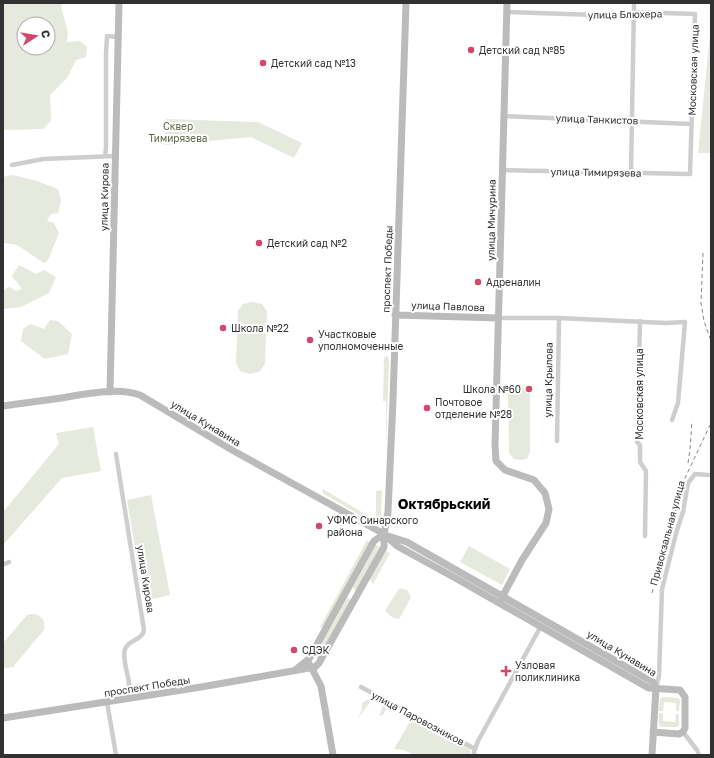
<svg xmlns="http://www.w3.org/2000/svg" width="714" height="758" font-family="'Golos Text',sans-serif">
<rect width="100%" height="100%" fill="#fff"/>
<!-- green -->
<path fill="#e6e9dd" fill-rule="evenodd" d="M3 3H63L61 7 68 32 67 42 80 41 87 47 86 57 76 60 67 78 50 95 51 121 43 129 3 130ZM24 24H48V48H24Z
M711 24V153H698Z
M166 119 258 122 302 143 294 158 251 137 165 145Z
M12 175 34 180 58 189 61 201 58 213 51 214 47 221 54 223 59 233 48 260 44 263 17 245 5 243 3 241V177Z
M19 265 36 274 44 270 56 277 49 293 21 307 3 309V290L9 287 16 291 22 289 12 276Z
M252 302 262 304 267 311 265 364 259 372 250 374 240 371 236 363 238 310 243 304Z
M50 320 58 321 72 334 68 354 45 359 21 341 23 329 30 324 44 329Z
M386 356H388L389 361 386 449V401H383L384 358Z
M514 386H523L530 392V452L527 459 520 460 514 459 509 453 508 390Z
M93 427 101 471 62 478 3 545V512L59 444 56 433Z
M323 489 365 514V518L324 494 322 492Z
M382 490 381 518 376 516V491Z
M151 495 170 595 144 601 127 500Z
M367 540 371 543 324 629 320 627Z
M401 542 498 597 497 598 400 543Z
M376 545 380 547 357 589 354 590 353 587Z
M469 546 510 569 502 585 460 562Z
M385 551 390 553 373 584 370 578Z
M400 588 407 590 411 597 401 616 399 619C394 619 390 616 386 612V609L398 590Z
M347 598 351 600 318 659 314 657Z
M504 600 646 681 645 683 504 602Z
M31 614C41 614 46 620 44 630L13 667 6 668 3 667V643L27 615Z
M372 697 389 705 383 715 379 716 383 706 372 700 358 718 362 709V703Z
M663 697 677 698 680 700 679 711H676V703L664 702 663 711H659L660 699Z
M659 713H663V721L675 722 676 714H679V725L677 727H661L659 725Z
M412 718 470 749 471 755H414L404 750 394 749Z"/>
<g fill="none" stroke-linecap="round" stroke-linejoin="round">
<!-- street -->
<path stroke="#cecece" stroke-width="4.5" d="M503 116 691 124
M105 156 106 148V54L107 36 118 37
M12 165 43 159 115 156
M502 170 690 174 695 14 634 12 626 16 507 12
M631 172 634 3
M499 318H559L666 323 685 322 678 403 672 420
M640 321 637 442 640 445V462L646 471 645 536
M557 441 559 318
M116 454 144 630C142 641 129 639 125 649 122 658 128 674 129 683 129 688 127 694 126 699
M3 563 5 564 9 562
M361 687 475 749
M656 688 659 676 662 589 677 530 683 512 688 483 695 474 709 475
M107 702 116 755
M683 732 697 750 699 755
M474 755V752L478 741 541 626"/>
<!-- secondary -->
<path stroke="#bbb" stroke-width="7" d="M395 315 499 318
M110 392 119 3
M3 406C22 403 42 401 61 398 84 394 117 387 140 395L232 450 384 534 397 546 457 579 645 686 649 688 680 690 685 697V728L683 732 679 734 653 732
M385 535 407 542 653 682 656 688 652 755
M499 603 522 560 546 523 549 509 545 493 534 480 505 470 496 461 495 445 507 3
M310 665 321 686 333 755
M295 670 309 659 374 541 384 534
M3 718 201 687 315 667 319 663 384 547V534L388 512 393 400 406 3"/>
<!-- rail -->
<path stroke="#868686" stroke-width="1" stroke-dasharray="4 3" stroke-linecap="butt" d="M703 253 701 303 704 321 711 341
M688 463 690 449 692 421
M652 593 685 478 711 423"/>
</g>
<!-- markers -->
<g fill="#d2486c" stroke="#fff" stroke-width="1.5">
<circle cx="471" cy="50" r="4"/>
<circle cx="263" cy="63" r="4"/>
<circle cx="259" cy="243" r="4"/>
<circle cx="478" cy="282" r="4"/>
<circle cx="223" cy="328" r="4"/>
<circle cx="310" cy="340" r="4"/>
<circle cx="529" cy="389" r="4"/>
<circle cx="427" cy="408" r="4"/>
<circle cx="319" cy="526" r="4"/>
<circle cx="294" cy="650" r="4"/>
<path d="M504 665h4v4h4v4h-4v4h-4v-4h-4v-4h4z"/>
</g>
<g text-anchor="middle" stroke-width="4" stroke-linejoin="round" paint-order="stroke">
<!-- street labels -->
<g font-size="10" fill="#313131" stroke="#fff">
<text transform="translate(625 14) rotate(-1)" y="4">улица Блюхера</text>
<text transform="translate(693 70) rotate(-88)" y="4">Московская улица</text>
<text transform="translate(597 119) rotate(2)" y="4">улица Танкистов</text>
<text transform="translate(596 172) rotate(1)" y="4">улица Тимирязева</text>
<text transform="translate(104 197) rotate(-89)" y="4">улица Кирова</text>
<text transform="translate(491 220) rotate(-89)" y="4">улица Мичурина</text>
<text transform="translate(387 269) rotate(-88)" y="4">проспект Победы</text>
<text transform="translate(448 306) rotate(2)" y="4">улица Павлова</text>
<text transform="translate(548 380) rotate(-89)" y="4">улица Крылова</text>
<text transform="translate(639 394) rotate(-90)" y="4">Московская улица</text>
<text transform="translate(206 423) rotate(31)" y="4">улица Кунавина</text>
<text transform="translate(667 533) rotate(-75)" y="4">Привокзальная улица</text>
<text transform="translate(146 579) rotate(81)" y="4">улица Кирова</text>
<text transform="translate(622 653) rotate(31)" y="4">улица Кунавина</text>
<text transform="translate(147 686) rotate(-9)" y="4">проспект Победы</text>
<text transform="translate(418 718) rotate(28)" y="4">улица Паровозников</text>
</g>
<!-- poi labels -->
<g font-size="10" fill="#313131" stroke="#fff" text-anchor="start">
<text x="479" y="54">Детский сад №85</text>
<text x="271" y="67">Детский сад №13</text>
<text x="267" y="247">Детский сад №2</text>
<text x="486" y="286">Адреналин</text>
<text x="231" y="332">Школа №22</text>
<text x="318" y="338">Участковые<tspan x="318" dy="12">уполномоченные</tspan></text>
<text x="521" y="393" text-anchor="end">Школа №60</text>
<text x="435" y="406">Почтовое<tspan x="435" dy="12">отделение №28</tspan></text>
<text x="327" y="524">УФМС Синарского<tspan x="327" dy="12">района</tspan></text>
<text x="302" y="654">СДЭК</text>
<text x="515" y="669">Узловая<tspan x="515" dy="12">поликлиника</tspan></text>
</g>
<!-- park labels -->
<g font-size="10" fill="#5b6843" stroke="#fff">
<text x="178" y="130">Сквер<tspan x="178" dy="12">Тимирязева</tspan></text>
</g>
<!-- district labels -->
<g font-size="14" font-weight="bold" fill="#000" stroke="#fff">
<text x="444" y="509">Октябрьский</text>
</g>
</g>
<!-- border -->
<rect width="714" height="758" fill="none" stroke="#313131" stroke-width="8"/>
<!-- north arrow -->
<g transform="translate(36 36) rotate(78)"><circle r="19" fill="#ffffff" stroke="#adadad"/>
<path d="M0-3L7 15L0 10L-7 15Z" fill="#d2486c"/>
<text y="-6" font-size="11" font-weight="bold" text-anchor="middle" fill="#313131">С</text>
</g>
</svg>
